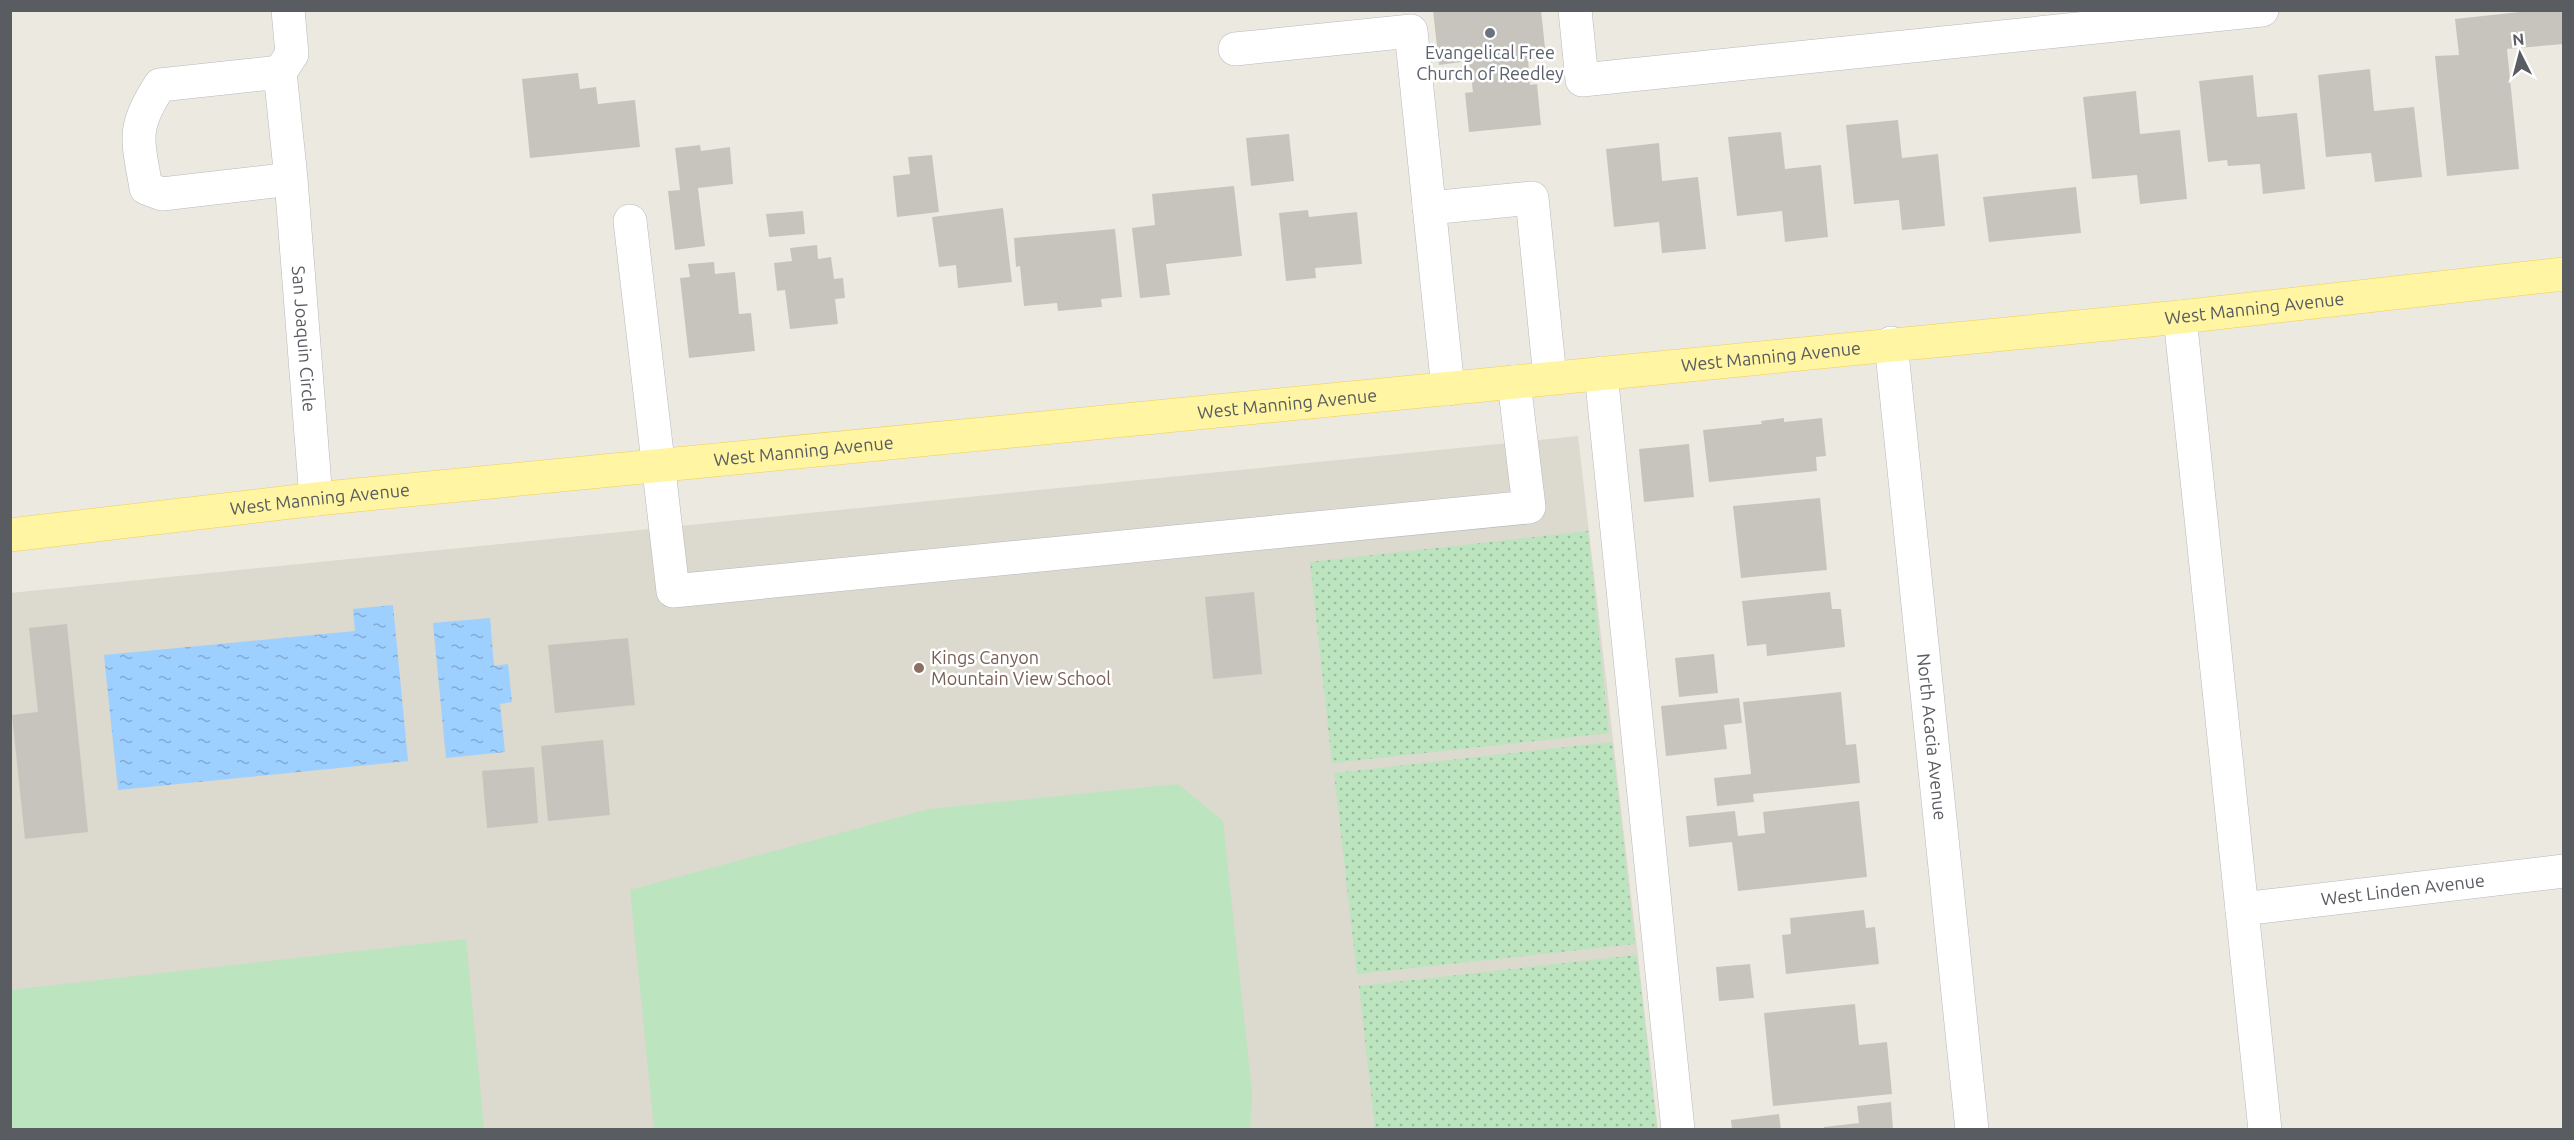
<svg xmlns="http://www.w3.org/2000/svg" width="2574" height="1140" font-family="Ubuntu,sans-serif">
<defs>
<pattern id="park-dots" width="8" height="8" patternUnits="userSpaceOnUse" patternTransform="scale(1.5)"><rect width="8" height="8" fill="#bce4be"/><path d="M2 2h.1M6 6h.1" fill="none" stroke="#9cbc9e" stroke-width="1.8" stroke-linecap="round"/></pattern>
<pattern id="water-ripples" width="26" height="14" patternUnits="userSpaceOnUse" patternTransform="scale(1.5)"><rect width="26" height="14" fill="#9dcfff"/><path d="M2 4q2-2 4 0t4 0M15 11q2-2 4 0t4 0" fill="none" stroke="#83abd2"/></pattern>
</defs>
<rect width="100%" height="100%" fill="#eceae0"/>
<!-- education -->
<path fill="#dcd9ce" d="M1578 436 1658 1129H11L10 593Z"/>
<!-- grass -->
<path fill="#bce4be" d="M1178 784 1223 821 1252 1093 1250 1129H654L630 890 929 809Z
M466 939 484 1129H11V990Z"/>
<!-- park -->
<path fill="url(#park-dots)" d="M1588 531 1609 733 1332 763 1310 562Z
M1612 742 1635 944 1357 974 1334 773Z
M1637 955 1657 1129H1375L1359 986Z"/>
<!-- water -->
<path fill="url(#water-ripples)" d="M393 605 408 761 118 790 104 655 355 631 353 609Z
M490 618 494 666 508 664 512 702 500 704 505 752 446 758 433 623Z"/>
<!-- building -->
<path fill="#c7c4bd" d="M1433 10H1541L1546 57 1528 59 1530 85 1537 84 1541 125 1469 132 1465 93 1473 92 1469 61 1439 65Z
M2538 10H2564V44L2507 49 2519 169 2447 176 2435 56 2459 55 2455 19Z
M2370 69 2374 111 2414 107 2422 177 2375 182 2371 153 2326 157 2318 75Z
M578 73 580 89 596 87 598 104 635 100 640 147 530 158 522 79Z
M2253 75 2257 117 2297 113 2305 189 2263 194 2260 164 2228 166 2227 160 2208 162 2199 81Z
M2136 91 2140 134 2180 130 2187 199 2140 204 2137 175 2092 179 2083 97Z
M1898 120 1902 158 1938 154 1945 226 1902 230 1899 200 1854 204 1846 125Z
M1781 132 1785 169 1821 165 1828 237 1785 242 1782 211 1737 216 1728 137Z
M1289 134 1294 181 1251 186 1246 138Z
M1659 143 1662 181 1698 177 1706 249 1662 253 1659 222 1614 227 1606 149Z
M700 145 701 151 730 147 733 184 698 188 705 246 675 250 668 191 680 190 675 148Z
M932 155 939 212 897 217 893 176 910 174 908 157Z
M1234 186 1242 256 1166 264 1170 295 1140 298 1132 228 1155 225 1152 194Z
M2076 187 2081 233 1989 242 1983 197Z
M1003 208 1012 282 958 288 956 265 939 267 932 217Z
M1308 210 1309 217 1357 212 1362 264 1315 268 1316 278 1286 281 1279 213Z
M803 211 805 234 769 237 766 214Z
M1115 229 1122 297 1101 299 1102 307 1058 311 1057 303 1024 306 1020 266 1016 267 1014 238Z
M817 245 818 259 831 257 834 279 843 278 845 298 835 299 838 324 790 329 785 290 777 291 774 263 792 261 790 248Z
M714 262 715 274 735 272 739 314 751 313 755 351 689 358 680 278 690 277 688 264Z
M1784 418V422L1822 418 1826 456 1816 457 1817 471 1709 482 1703 430 1762 424 1761 421Z
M1689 444 1694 497 1644 502 1639 449Z
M1820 498 1827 570 1741 578 1733 506Z
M1254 592 1262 674 1213 679 1205 597Z
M1830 592 1832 609H1841L1845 647 1767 656 1766 644 1747 646 1742 601Z
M67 624 88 832 25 839 12 715 38 712 29 628Z
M628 638 635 705 555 713 548 645Z
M1714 654 1718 693 1679 697 1675 658Z
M1841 692 1846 745 1856 744 1860 783 1753 794 1754 802 1717 806 1714 778 1751 774 1743 702Z
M1739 698 1742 723 1724 725 1727 749 1666 756 1661 706Z
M603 740 610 815 548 821 541 746Z
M534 767 538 823 487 828 482 771Z
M1859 801 1867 877 1738 891 1732 842 1689 847 1686 816 1735 811 1738 836 1765 833 1763 812Z
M1864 910 1866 928 1875 927 1879 964 1786 974 1782 935 1791 934 1790 918Z
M1750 964 1754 998 1719 1001 1716 967Z
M1855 1004 1859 1045 1887 1042 1892 1094 1773 1106 1764 1013Z
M1891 1102 1893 1130H1824V1127L1859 1123 1857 1106Z
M1779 1114 1781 1130H1732L1731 1120Z"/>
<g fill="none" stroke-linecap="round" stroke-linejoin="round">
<!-- minor casing -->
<g stroke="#b6b8bd" stroke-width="34">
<g id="minor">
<path d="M1575 10 1582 80 2262 10"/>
<path d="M1235 49 1411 31 1448 389"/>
<path d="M280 72 292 54 288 10"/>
<path id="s1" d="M291 179 162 194 146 188C138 139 131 129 160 85L280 72 291 179 316 499"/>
<path d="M1429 208 1532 198 1550 378"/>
<path d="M630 221 673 591 1529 507 1514 382"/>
<path d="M2180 317 2265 1130"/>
<path id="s2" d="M1891 343 1972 1130"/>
<path d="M1601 373 1678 1130"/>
<path id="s3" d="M2242 909 2564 871"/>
</g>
</g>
<!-- major casing -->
<g stroke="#f0ce55" stroke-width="34">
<g id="major">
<path id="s4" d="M10 535 316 499 2180 317 2564 274"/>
</g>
</g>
<!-- minor -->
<use href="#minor" stroke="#fff" stroke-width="33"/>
<!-- major -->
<use href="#major" stroke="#fff5a2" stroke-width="33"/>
</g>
<!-- markers -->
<circle fill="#6b7280" stroke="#fff" stroke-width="2" cx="1490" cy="33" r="6"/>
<circle fill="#8d6e63" stroke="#fff" stroke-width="2" cx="919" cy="668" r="6"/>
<g text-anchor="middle" stroke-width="5" stroke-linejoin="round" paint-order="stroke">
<!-- worship labels -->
<g font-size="18" fill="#5b616d" stroke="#fff">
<text x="1490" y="59">Evangelical Free<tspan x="1490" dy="21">Church of Reedley</tspan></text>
</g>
<!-- street labels -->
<g font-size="18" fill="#595c61" stroke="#fff">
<text dy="6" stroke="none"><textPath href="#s4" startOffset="2256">West Manning Avenue</textPath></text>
<text dy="6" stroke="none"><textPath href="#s1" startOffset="644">San Joaquin Circle</textPath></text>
<text dy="6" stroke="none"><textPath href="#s4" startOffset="1770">West Manning Avenue</textPath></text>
<text dy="6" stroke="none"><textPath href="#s4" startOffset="1284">West Manning Avenue</textPath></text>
<text dy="6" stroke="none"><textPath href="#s4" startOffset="798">West Manning Avenue</textPath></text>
<text dy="6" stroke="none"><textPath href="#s4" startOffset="312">West Manning Avenue</textPath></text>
<text dy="6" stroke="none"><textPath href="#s2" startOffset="396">North Acacia Avenue</textPath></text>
<text dy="6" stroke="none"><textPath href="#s3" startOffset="162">West Linden Avenue</textPath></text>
</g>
<!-- education labels -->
<g font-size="18" fill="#785e54" stroke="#fff" text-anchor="start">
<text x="931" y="664">Kings Canyon<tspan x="931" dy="21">Mountain View School</tspan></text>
</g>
</g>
<!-- border -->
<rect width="2574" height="1140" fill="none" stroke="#595c61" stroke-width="24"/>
<!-- north arrow -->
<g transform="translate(2520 54) rotate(354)" stroke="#ffffff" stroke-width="4.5" paint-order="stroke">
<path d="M0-4.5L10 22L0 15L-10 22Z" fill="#595c61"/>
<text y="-9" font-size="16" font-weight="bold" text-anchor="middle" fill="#595c61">N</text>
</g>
</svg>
